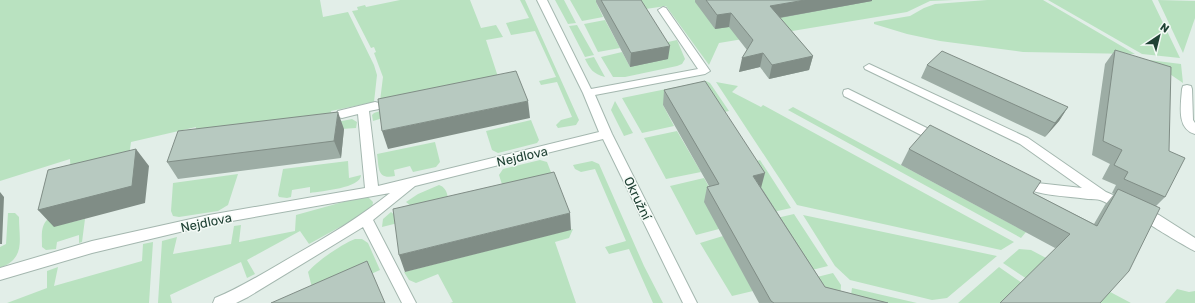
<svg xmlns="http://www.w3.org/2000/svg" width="1195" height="303" font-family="Rubik,sans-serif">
<rect width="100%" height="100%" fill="#e2eee8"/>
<!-- green -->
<path fill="#b9e2c0" d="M0 0H320L323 17 348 12 374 65 377 75 374 102 331 111 332 123 352 119 357 122 356 128 195 139 196 127 131 142 128 164 149 166 42 194 43 191 71 177 70 159 0 181Z
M400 0H470L481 28 496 25 503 37 486 40 500 83 373 121 372 115 374 113 389 108 380 101 383 77 374 53 376 52 374 47 371 48 352 11 358 10 357 7 365 5 366 7Z
M520 0H525L579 120 576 125 558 128 556 125 561 120 572 117 557 82 541 85 539 81 556 77 535 31 511 35 506 23 529 18Z
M555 0H564L576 23 568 24Z
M570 0H609L596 2 603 17 582 21Z
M632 0H954L930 1 907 12 719 43 709 65 666 6 639 10Z
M987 0H1043L1135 54 1023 52 940 41 907 34 874 24V22L910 16 924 8 935 4Z
M1048 0H1152L1180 58 1142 54Z
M1158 0 1195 1V18L1183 53Z
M605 20 620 48 598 52 584 24Z
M577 25 594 55 585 57 569 26Z
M677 40 685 59 682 64 677 66 625 77H613L601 57 622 52 630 67 659 44Z
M594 57 605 77C593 74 590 69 585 59Z
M1149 60 1181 64 1183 83Z
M706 81 710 83 729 111 714 114 663 105 674 126 642 133 622 98Z
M716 82 738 86 732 92 761 107 763 105 1014 242 1001 250 797 205Z
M615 101 633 133 624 136 611 110Z
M793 107 1026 232 1021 238 788 110Z
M531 120 539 140 537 143 498 153 492 150 486 131Z
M677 131 701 172 666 179 644 138Z
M435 142 440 162 436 167 413 172 410 166 394 170 395 176C377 180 379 168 377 154Z
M540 160 547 162 556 185 506 197 499 175 503 169Z
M760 160 791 208 764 214 746 164Z
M348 161 349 178 361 175C361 188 322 191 310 193V187L292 190 291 197 287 198 279 197 278 195 283 169Z
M592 161 599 164 644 266 663 303H653L629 249 609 254 605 247 626 241 595 169 581 172 575 169 573 165Z
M238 174 228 205 218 211 179 217 173 216 171 211 173 183Z
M704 178 716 199 719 229 696 235 670 186Z
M439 185C449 188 448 201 450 210L382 227 383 219 391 212 397 217 411 206 406 202 418 194Z
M361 197H368L373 202 372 208 369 211 309 244 300 231 247 260 255 274 247 278 241 262 170 295 172 303H158L162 241 177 237 173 254 231 244 234 226 241 225 239 242 295 231 296 215Z
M8 213H15L19 217C19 240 26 258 0 268V247L6 244Z
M794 214 828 266 800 273 768 220Z
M803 215 997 256 947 298 932 300 850 280 835 266Z
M49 218 54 226 85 219 82 242 79 243V235L57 242 56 249 46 250 42 247C42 236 40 225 49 218Z
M573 229 569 238 555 242 576 303H450L453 302 438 274 416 283 409 280 404 272Z
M723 236 753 291 732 296 700 243Z
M355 239H362L368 243 380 270 315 299 308 272C317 261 342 244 355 239Z
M153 242 149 303H7L47 288V271L58 267 54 286 142 261 143 244Z
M1019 249 1031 250 1131 303H1099L1027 279 1003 263Z
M999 267 1022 283 1003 303H958Z
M833 273 841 285 840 303 805 280Z
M852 288 917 303H850Z
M1177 289 1189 292 1195 291V303H1165Z"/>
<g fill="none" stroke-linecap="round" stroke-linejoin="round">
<!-- minor casing -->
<g stroke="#a4b7af" stroke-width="2">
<path id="minor" d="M537 0H547L591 89 698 69 658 10 663 7 666 8 710 71 705 74 595 95 612 134 697 303H683L603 139 415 186 373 220 416 303H402L363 227 248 297 236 303H213L215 298C242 287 267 271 293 256 327 237 360 217 390 193L209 225 92 253 0 280V268L92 241 209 215 365 188 358 114 342 118 338 117 336 114 338 111 342 110 375 102 379 103 381 106 379 109 369 111 378 186 599 132 583 93Z
M869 64 1028 138 1106 192 1129 202 1130 206 1129 210C1118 213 1110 203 1100 200 1097 199 1092 199 1088 199 1071 196 1024 196 1016 180L1018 177 1022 175 1037 183 1082 188 1020 144 865 69 864 67Z
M1187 85 1191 86 1192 89 1193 120 1195 123V134C1176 129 1181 104 1182 89L1183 86Z
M848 89 943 136 945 139 943 142 939 143 935 142 844 96 843 93 844 90Z
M1141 208 1159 215 1195 238V251C1188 248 1136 217 1134 213L1136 209Z"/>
</g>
<!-- minor -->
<use href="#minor" fill="#fff" fill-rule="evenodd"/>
</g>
<!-- wall -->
<path fill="#9dada5" d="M596 0H641L668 59 630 67 596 2Z
M695 0H872V1L780 18 813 56 809 70 769 79 760 67 739 72 747 50 729 27 715 29 695 2Z
M1115 50 1165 197 1156 206 1055 248 901 165 909 149 1033 193 1094 224 1105 205 1114 194 1112 193 1116 185 1102 179 1110 164 1092 155 1105 64Z
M927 65 1068 107 1059 121 1045 137 921 78Z
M664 90 761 187 825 287 888 303H759L704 202 707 187 709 186 663 105Z
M344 129 341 158 178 179 167 162Z"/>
<!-- shaded-wall -->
<path fill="#808d86" d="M805 0H872V1L767 20 770 6Z
M731 13 729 27 715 29 717 15Z
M670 46 668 59 630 67 631 53Z
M763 53 760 67 739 72 742 58Z
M813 56 809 70 769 79 772 65Z
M528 101 530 118 388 149 382 131Z
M1068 107 1059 121 1045 137 1055 123Z
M338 112 344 129 341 158 334 141Z
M136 149 149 166 145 203 54 227 38 210Z
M765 173 761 188 753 176Z
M0 192 4 197 2 244H0Z
M570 213 571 230 405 272 399 255Z"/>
<!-- building -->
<path fill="#b7c9c0" stroke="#808d86" d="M601 0H641L670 46 631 53Z
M706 0H805L770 6 813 56 772 65 763 53 742 58 753 40 731 13 717 15Z
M1115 50 1171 67 1169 151 1185 158 1165 197 1124 179 1128 172 1114 165 1122 150 1103 141Z
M942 51 1068 107 1055 123 927 65Z
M516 71 528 101 382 131 378 99Z
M705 81 765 173 753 176 825 287 888 303H774L771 301 707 187 719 184 664 90Z
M338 112 334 141 167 162 178 131Z
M930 125 1041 181 1033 193 1097 226 1118 189 1160 208 1129 271 1100 303H1000L1070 234 909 149Z
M136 149 132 186 38 210 48 170Z
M554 172 570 213 399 255 393 209Z
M367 261 385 303H271Z"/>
<g text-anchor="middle" stroke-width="3" stroke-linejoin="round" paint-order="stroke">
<!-- street labels -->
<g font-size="13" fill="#204235" stroke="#f4faf6">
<text transform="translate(522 156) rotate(-13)" y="5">Nejdlova</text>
<text transform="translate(638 198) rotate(64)" y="5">Okružní</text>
<text transform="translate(206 222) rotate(-12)" y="5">Nejdlova</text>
</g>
</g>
<!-- north arrow -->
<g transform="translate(1159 36) rotate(35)" stroke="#f4faf6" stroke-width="3" paint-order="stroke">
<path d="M0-3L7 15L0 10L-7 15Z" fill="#204235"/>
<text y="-6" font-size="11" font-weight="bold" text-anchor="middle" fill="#204235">N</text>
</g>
</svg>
